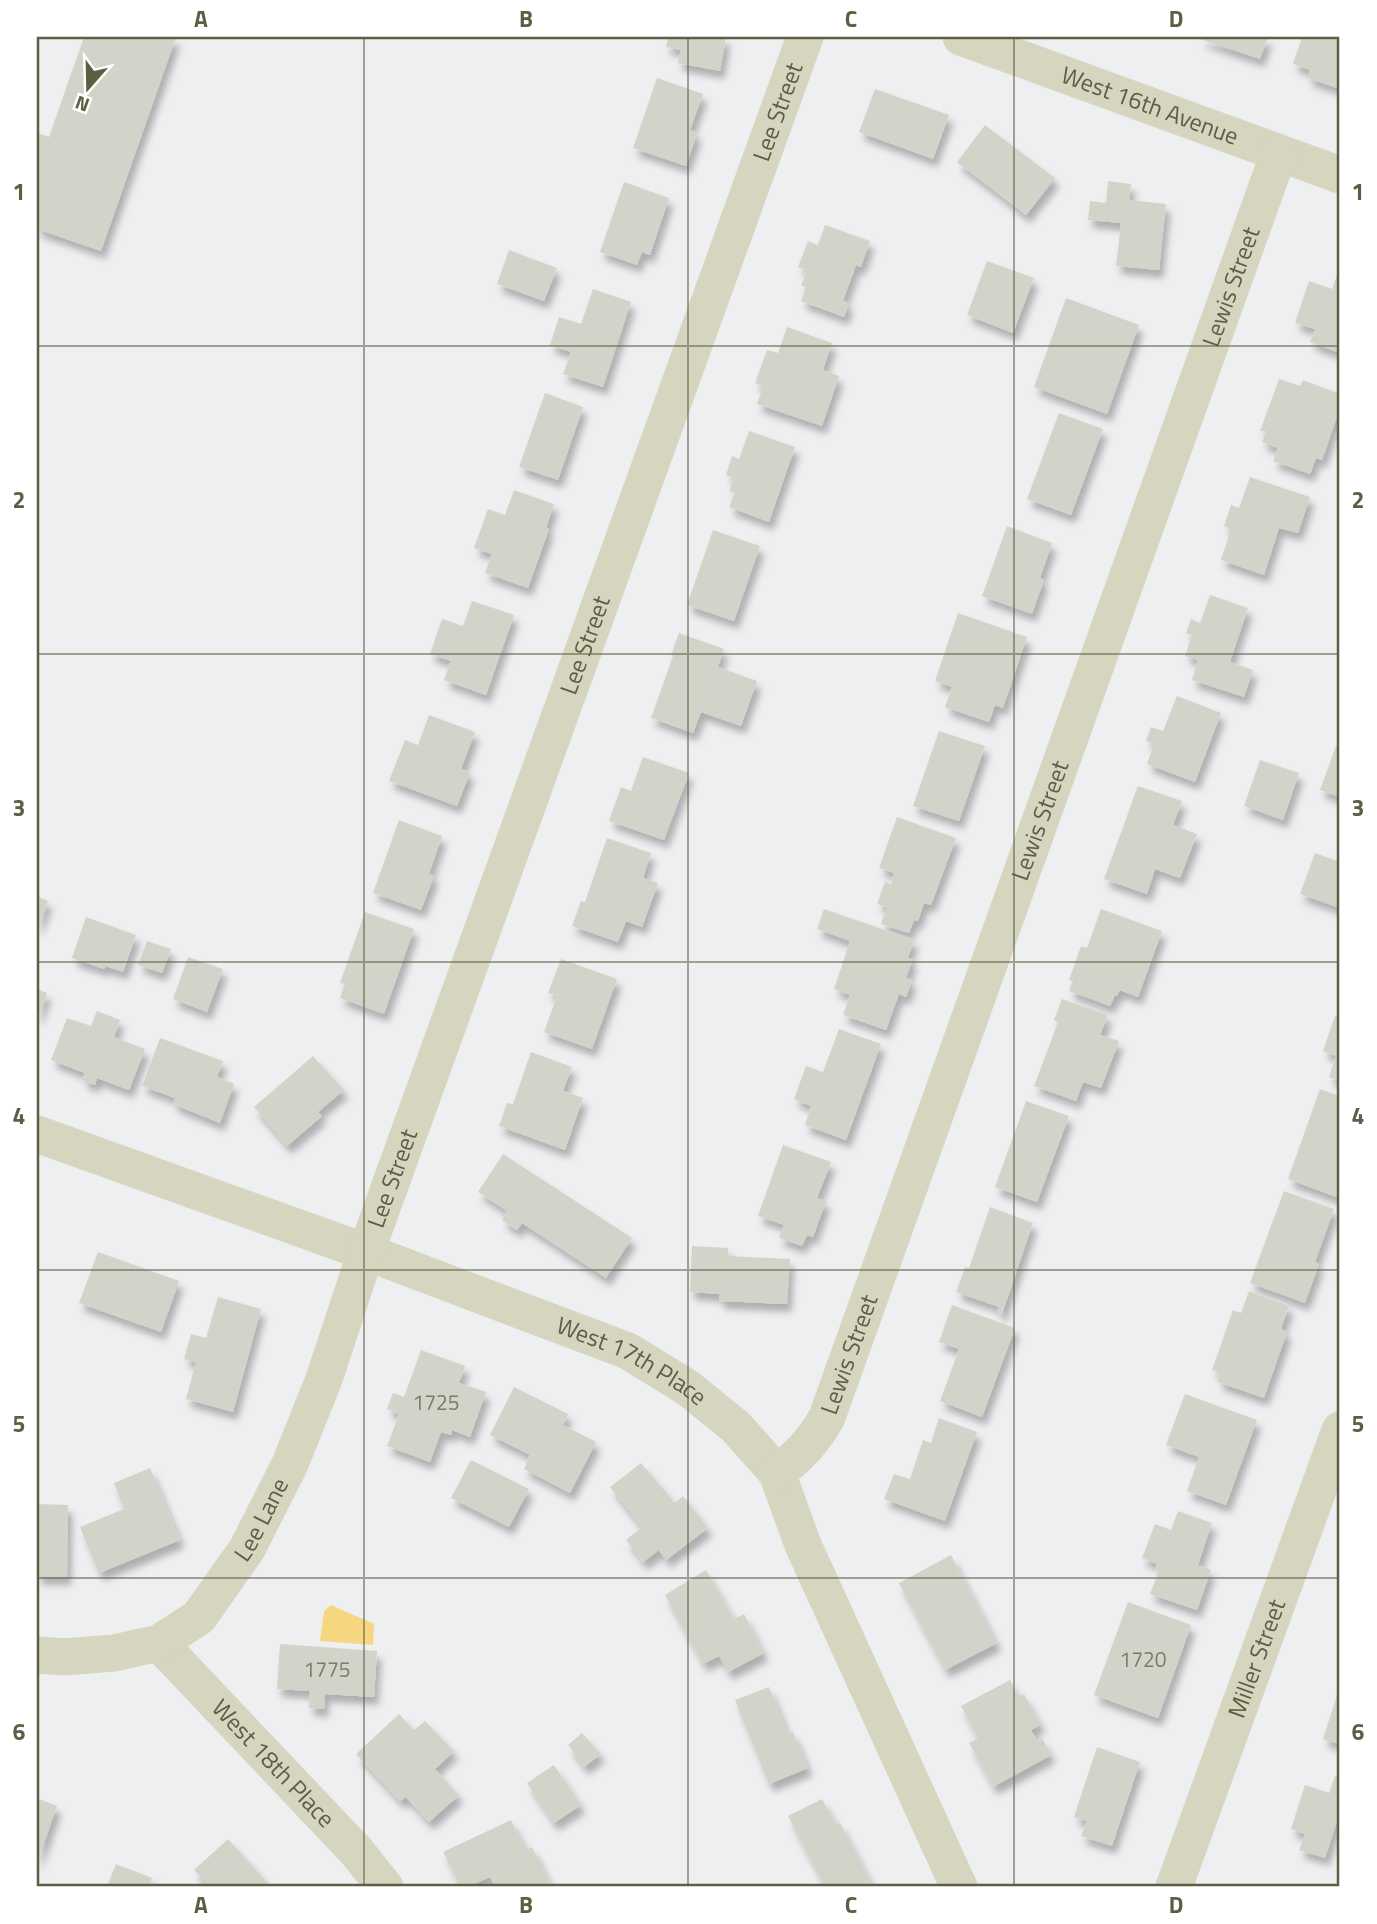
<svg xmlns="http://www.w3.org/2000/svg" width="1377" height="1924" font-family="'Titillium Web',sans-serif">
<defs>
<filter id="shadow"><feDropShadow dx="4.5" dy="8" stdDeviation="3.5" flood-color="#0004"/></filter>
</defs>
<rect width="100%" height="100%" fill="#eeeff1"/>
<!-- water -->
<path fill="#f6d77f" d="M331 1605 374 1624 373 1645 320 1641 324 1611Z"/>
<!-- building -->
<path fill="#d2d4c9" filter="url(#shadow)" d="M84 37H176L101 251 37 229V133L49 137Z
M668 37H726L720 71 678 63 681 50 666 47Z
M1201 37H1268L1260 59 1200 39Z
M1302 37H1331L1340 42V89L1308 78 1310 70 1293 64Z
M657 78 703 94 690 130 697 133 686 166 633 148Z
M875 89 949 115 933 159 859 132Z
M985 125 1055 178 1026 215 957 162Z
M1108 181 1131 184 1129 200 1166 204 1159 270 1116 266 1121 223 1088 220 1090 201 1106 203Z
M624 182 669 198 650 255 642 252 637 265 600 252Z
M825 225 870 241 861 267 856 265 843 301 849 303 844 317 801 301 806 287 801 286 807 270 798 267 808 241 818 245Z
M509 250 557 268 544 301 497 284Z
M987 261 1034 278 1013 333 967 315Z
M1340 267V353L1310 342 1315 329 1295 323 1309 281 1332 289Z
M593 289 631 302 603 387 563 374 571 352 550 345 559 317 581 324Z
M1066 298 1139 325 1107 414 1034 387Z
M787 327 832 343 823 370 839 376 822 426 757 404 763 386 755 383 767 350 778 353Z
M1279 379 1300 386 1303 380 1340 394V408L1322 460 1316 458 1310 474 1273 461 1278 448 1262 442 1266 431H1260Z
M545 393 583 407 558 480 519 467Z
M1059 413 1103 429 1071 515 1027 499Z
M749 431 795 447 769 522 729 507 735 493 729 491 734 478 726 475 732 456 739 459Z
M1250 477 1310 497 1298 533 1279 528 1264 575 1221 560 1231 529 1224 526 1231 505 1239 508Z
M514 490 554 504 546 528 549 529 528 588 485 573 492 554 474 548 488 509 505 515Z
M1007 526 1052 543 1040 578 1044 580 1032 614 982 596Z
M713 530 760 546 734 621 687 605Z
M1210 595 1248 608 1230 662 1253 670 1244 697 1192 680 1198 660 1185 656 1192 635 1186 633 1191 619 1200 623Z
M472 601 514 615 486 695 444 680 451 661 430 654 442 619 463 626Z
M958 613 1027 637 1003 708 995 705 989 722 945 707 952 687 935 681Z
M679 633 724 649 718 667 757 681 741 726 701 712 693 733 651 718 673 656 671 655Z
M1177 696 1221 713 1195 782 1147 764 1154 744 1146 741 1151 727 1163 731Z
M429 715 475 732 461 769 470 772 457 806 389 781 405 740 418 745Z
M939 731 985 746 959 821 913 806Z
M1336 746 1340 747V797L1320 790Z
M643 757 689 773 664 840 609 821 621 787 631 791Z
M1260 760 1299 773 1283 820 1244 806Z
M1138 786 1182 801 1173 825 1197 834 1180 878 1155 869 1147 894 1104 879Z
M897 817 956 838 931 905 924 903 918 921 914 920 909 933 881 924 887 907 877 904 885 882 891 884 894 873 879 868Z
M399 820 442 836 429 874 434 876 421 910 373 893Z
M607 838 651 853 643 878 658 883 642 927 626 921 618 942 572 926 581 901 585 902Z
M1315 853 1340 862V908L1300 894Z
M37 896 48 901 37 930Z
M824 909 914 940 908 958 913 959 906 978 912 980 906 997 899 994 886 1030 843 1015 850 995 834 989 850 941 817 929Z
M1101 909 1162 931 1138 997 1120 990 1117 996 1115 995 1110 1006 1069 991 1073 981 1069 980 1081 946 1087 948Z
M365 912 414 929 384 1014 340 998 345 984 340 983Z
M86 917 136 935 123 972 106 966 104 969 72 958Z
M147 941 171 949 162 973 138 965Z
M188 957 223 969 207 1012 173 999Z
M561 959 617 979 592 1049 544 1032 557 996 548 993Z
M37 989 47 993 37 1020Z
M1062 999 1108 1015 1100 1035 1119 1041 1101 1088 1083 1082 1076 1101 1034 1086 1058 1022 1054 1020Z
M97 1011 120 1020 114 1037 145 1049 129 1090 97 1078 95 1085 82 1080 85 1073 51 1060 67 1018 91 1026Z
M1335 1016 1340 1018V1081L1329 1077 1336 1056 1323 1051Z
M839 1029 881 1044 846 1140 805 1125 811 1106 794 1099 806 1066 823 1072Z
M160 1038 223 1061 217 1077 234 1084 220 1123 173 1104 175 1098 142 1086Z
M531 1052 572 1067 563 1091 583 1098 565 1150 499 1126 507 1103 513 1104Z
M313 1056 344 1090 318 1112 322 1116 287 1146 254 1107Z
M1320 1089 1340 1096 1339 1198 1288 1179Z
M1026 1101 1069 1116 1037 1202 995 1187Z
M783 1145 831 1162 817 1198 826 1201 813 1237 807 1235 802 1246 779 1238 784 1225 758 1216Z
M503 1154 632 1238 606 1278 522 1223 517 1230 502 1220 507 1211 478 1192Z
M1284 1191 1334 1209 1315 1262 1319 1264 1305 1303 1250 1283Z
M990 1207 1033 1223 1002 1314 997 1313 999 1307 956 1292 965 1267 969 1268Z
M692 1246 728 1248V1256L790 1259 787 1304 719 1301 720 1294 690 1292Z
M98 1252 179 1281 161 1332 79 1303Z
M1249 1291 1289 1306 1281 1329 1287 1332 1264 1398 1218 1382 1220 1373 1212 1370 1233 1310 1241 1313Z
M218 1297 261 1309 233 1412 186 1399 196 1362 184 1359 191 1334 206 1338Z
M952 1305 1015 1328 982 1417 940 1401 959 1349 939 1342Z
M421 1350 465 1366 459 1383 486 1392 470 1437 452 1430 451 1435 441 1432 430 1462 387 1446 399 1414 387 1409 393 1393 404 1397Z
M514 1387 568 1414 563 1425 596 1442 570 1493 524 1469 530 1455 490 1435Z
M1185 1394 1257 1420 1226 1505 1187 1491 1199 1457 1166 1445Z
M939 1418 977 1432 945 1521 884 1499 894 1474 910 1479 923 1440 931 1443Z
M471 1460 529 1489 509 1527 451 1498Z
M641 1463 675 1503 683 1496 708 1528 666 1560 659 1550 643 1562 626 1540 642 1527 610 1487Z
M150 1468 180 1540 99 1573 80 1527 124 1509 114 1483Z
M37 1504 68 1505 67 1577H37Z
M1178 1511 1212 1523 1198 1565 1211 1570 1197 1610 1150 1594 1159 1571 1155 1570 1157 1564 1142 1558 1155 1524 1171 1530Z
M951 1555 997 1643 945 1670 899 1583Z
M706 1570 734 1619 744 1614 764 1653 728 1672 719 1656 703 1664 665 1595Z
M1128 1602 1191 1625 1158 1718 1094 1695Z
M280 1644 377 1651 374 1697 325 1694 324 1709 309 1708 310 1691 277 1689Z
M1010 1680 1019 1697 1024 1694 1041 1725 1031 1730 1037 1741 1042 1738 1051 1755 993 1787 969 1743 978 1738 961 1706Z
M1340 1686V1744L1323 1739Z
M769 1687 788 1734 793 1732 808 1768 769 1784 735 1700Z
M399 1714 414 1730 425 1721 454 1751 435 1769 459 1795 429 1822 406 1797 400 1801 356 1754Z
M582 1733 601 1754 584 1767 568 1745Z
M1097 1747 1140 1762 1112 1846 1081 1836 1087 1821 1074 1817Z
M554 1765 581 1805 554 1823 527 1783Z
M1335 1776 1340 1778V1812L1325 1858 1299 1850 1305 1834 1291 1829 1305 1785 1329 1793Z
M37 1798 57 1806 37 1863Z
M822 1799 836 1825 840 1823 873 1887H825L788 1816Z
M511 1820 526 1850 532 1847 552 1887H495L490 1877 467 1887H461L443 1852Z
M228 1839 267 1882 262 1887H210L194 1870Z
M116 1864 152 1878 148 1887H117L108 1884Z"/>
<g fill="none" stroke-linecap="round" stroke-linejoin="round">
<!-- minor -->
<g stroke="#d5d5c0" stroke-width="37">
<path id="s1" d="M961 37 1340 175"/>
<path id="s2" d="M37 1134 366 1252 628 1351 688 1388 736 1427 777 1473 803 1545 959 1887"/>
<path id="s3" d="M777 1473C798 1457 814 1441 827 1417L1279 153"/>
<path id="s4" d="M159 1643 357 1852 385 1887"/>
<path id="s5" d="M37 1655 64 1657 114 1653 159 1643 199 1617 247 1549 290 1464 324 1379 366 1252 805 37"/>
<path id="s6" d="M1174 1887 1340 1430"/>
</g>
</g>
<!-- grid -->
<path fill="none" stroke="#5e5e44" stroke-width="2" stroke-opacity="0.55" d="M364 37V1887M688 37V1887M1014 37V1887M37 346H1340M37 654H1340M37 962H1340M37 1270H1340M37 1578H1340"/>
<g text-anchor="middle" stroke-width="5" stroke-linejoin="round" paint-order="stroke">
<!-- number labels -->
<g font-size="21" fill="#7b7c65">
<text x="436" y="1410">1725</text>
<text x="1143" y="1667">1720</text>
<text x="327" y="1677">1775</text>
</g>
<!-- street labels -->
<g font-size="24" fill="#5e5e44" stroke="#fff">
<text dy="8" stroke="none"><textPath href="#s1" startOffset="201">West 16th Avenue</textPath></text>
<text dy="8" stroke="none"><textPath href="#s5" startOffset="1787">Lee Street</textPath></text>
<text dy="8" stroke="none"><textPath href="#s3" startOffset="1276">Lewis Street</textPath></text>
<text dy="8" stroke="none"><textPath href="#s5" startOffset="1220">Lee Street</textPath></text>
<text dy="8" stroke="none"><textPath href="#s3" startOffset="709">Lewis Street</textPath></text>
<text dy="8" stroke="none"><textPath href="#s5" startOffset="653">Lee Street</textPath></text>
<text dy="8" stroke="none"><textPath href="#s3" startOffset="142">Lewis Street</textPath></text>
<text dy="8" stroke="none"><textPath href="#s2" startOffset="637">West 17th Place</textPath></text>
<text dy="8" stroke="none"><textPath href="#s5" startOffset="287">Lee Lane</textPath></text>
<text dy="8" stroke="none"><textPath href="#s6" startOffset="243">Miller Street</textPath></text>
<text dy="8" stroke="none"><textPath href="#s4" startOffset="166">West 18th Place</textPath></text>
</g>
</g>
<!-- border -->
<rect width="1377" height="1924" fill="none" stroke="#ffffff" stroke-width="77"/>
<!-- north arrow -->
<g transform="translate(88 88) rotate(200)" stroke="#ffffff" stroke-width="5" paint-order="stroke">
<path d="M0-5L12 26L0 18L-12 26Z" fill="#5e5e44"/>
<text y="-10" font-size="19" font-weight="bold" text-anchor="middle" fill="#5e5e44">N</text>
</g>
<rect x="38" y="38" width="1300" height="1847" fill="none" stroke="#5e5e44" stroke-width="2.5"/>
<g font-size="23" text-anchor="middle" font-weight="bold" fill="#5e5e44">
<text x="201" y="27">A</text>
<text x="526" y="27">B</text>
<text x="851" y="27">C</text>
<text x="1176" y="27">D</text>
<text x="19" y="200">1</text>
<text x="1358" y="200">1</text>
<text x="19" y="508">2</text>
<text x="1358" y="508">2</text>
<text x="19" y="816">3</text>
<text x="1358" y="816">3</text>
<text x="19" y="1124">4</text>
<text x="1358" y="1124">4</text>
<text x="19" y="1432">5</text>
<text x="1358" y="1432">5</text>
<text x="19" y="1740">6</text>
<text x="1358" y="1740">6</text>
<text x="201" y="1913">A</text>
<text x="526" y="1913">B</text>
<text x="851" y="1913">C</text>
<text x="1176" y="1913">D</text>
</g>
</svg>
